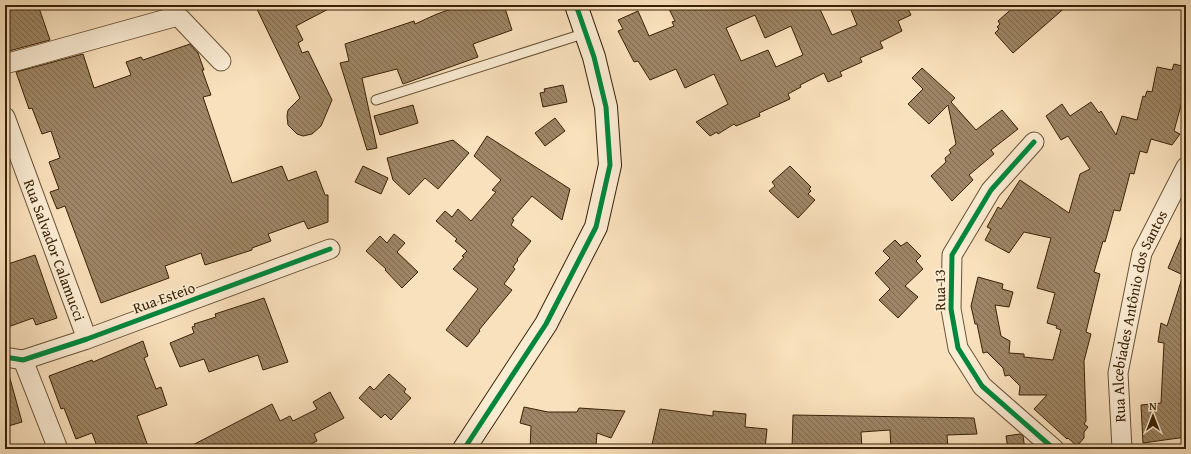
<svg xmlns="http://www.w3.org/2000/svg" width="1191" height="454" font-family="'Gentium Book Plus',serif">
<defs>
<pattern id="building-back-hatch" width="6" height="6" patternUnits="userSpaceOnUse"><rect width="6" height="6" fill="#9d8565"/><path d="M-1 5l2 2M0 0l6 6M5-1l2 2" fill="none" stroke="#816c51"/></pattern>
</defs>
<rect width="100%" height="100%" fill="#f9e1bd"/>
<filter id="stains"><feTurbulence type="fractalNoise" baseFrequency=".005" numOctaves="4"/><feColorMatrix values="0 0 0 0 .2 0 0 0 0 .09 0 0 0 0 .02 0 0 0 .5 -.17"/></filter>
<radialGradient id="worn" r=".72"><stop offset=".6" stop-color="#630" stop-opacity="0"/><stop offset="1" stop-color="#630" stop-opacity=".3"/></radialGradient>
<!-- building -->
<path fill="url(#building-back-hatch)" stroke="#392206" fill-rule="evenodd" d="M20 5H38L50 40 9 51 5 40V10Z
M255 5H336L296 26 303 40 298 43 302 53 308 51 332 100 321 126 312 134 303 136 297 134 288 125 287 116 288 110 300 98Z
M463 5H504L512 30 473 44 478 57 403 84 397 69 362 78 377 148 367 150 340 63 349 61 345 44 414 21 415 24 437 14Z
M667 5H818L832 35 857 25 849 5H906L911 15 898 21 902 31 880 42 883 48 860 58 862 62 840 72 842 76 828 82 824 73 800 85 801 87 788 94 790 99 759 113 760 116 736 126 734 124 718 134 717 132 710 136 696 122 728 104 714 74 685 88 676 69 650 80 638 61 634 62 618 31 623 29 618 20 638 11 649 36 674 26 672 22 675 21ZM755 15 765 38 791 26 803 55 776 67 768 50 741 61 726 28Z
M1016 5H1068L1013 53 995 33 999 29 997 27 1000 24 998 21Z
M190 44 198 53 204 70H202L211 95 203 97 232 183 282 166 288 181 316 171 325 195H328V222L308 229 304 221 268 234 271 241 252 248V250L205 265 201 253 165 266 169 278 101 303 65 206 57 209 50 192 59 189 49 162 60 158 51 131 42 134 32 108 29 109 16 72 83 54 94 88 131 75 126 62 141 57 143 60Z
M1174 64 1186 67V99L1183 98 1174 131 1180 134 1172 145 1151 139 1147 153 1140 151 1134 174 1130 173 1128 181 1120 211 1114 210 1105 242 1103 241 1094 272 1100 274 1086 332 1091 334 1084 361 1086 421 1084 424 1088 427 1084 432V438L1077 446 1068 438 1067 439 1034 409 1047 395H1019L1020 386 1009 375 1005 376 1003 368 987 352 983 353 977 324H975L971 306 978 277 1003 284 1002 289 1013 292 1009 307 995 305 1001 336 1010 341 1009 353 1024 354V357L1053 360 1061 330 1056 328 1057 326 1047 323 1055 293 1037 288 1051 238 1024 232 1009 253 985 240 991 229 987 227 998 207 1001 209 1020 180 1069 213 1080 174 1090 169 1068 136 1061 140 1046 116 1062 104 1070 116 1091 102 1099 113 1101 111 1116 135 1122 116 1137 120 1143 96 1145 97 1147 91 1152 92 1157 67 1172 70Z
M922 68 955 98 951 102 976 130 1002 110 1018 129 991 150 994 154 969 175 973 180 952 201 931 176 946 162 945 158 951 153 949 150 956 144 948 105 929 124 908 104 923 89 912 78Z
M563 85 567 102 543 107 540 93 545 92 544 89Z
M413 105 418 123 380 135 374 116Z
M555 118 565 131 545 146 535 133Z
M487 136 570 189 562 220 532 196 512 219 514 220 511 225 531 241 517 259 518 260 513 267 515 269 504 284 512 290 479 330 480 331 467 347 446 330 478 289 453 269 464 257 462 256 467 251 455 241 457 239 436 221 445 211 452 217 458 209 471 221 496 192 492 190 501 180 474 156Z
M453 140 469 153 438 189 425 178 409 195 393 180 387 158Z
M363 166 388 178 381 194 355 182Z
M790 166 811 187 809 189 811 191 808 194 815 200 798 218 769 191 775 186 772 182Z
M1186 226V437L1143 443 1141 405 1161 403 1164 343 1158 342 1161 323 1167 326 1183 275 1168 268Z
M394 234 405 243 397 252 418 272 402 288 385 270 386 269 366 251 380 236 387 243Z
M895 240 901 246 907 242 921 256 916 261 923 269 905 286 918 297 898 318 879 300 890 289 875 273 890 258 883 251Z
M35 255 57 318 36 325 33 318 8 327 5 318V265Z
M264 298 288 362 263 370 258 355 209 372 204 359 180 367 170 343 194 333 192 327 195 326 194 324 216 317 215 314Z
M143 341 148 356 144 358 156 389 161 387 167 405 137 416 149 449H98L92 433 76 439 64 408 61 409 49 376 92 360 93 362Z
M389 374 406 389 404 392 411 398 391 420 385 414 381 418 359 398 370 386 374 390Z
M9 375 22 422 5 427V376Z
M330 392 344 418 314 434 317 441 301 449H185L272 404 280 421 290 416 293 421 317 409 313 402Z
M524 407 548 412H577L579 408 625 411 611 438 597 433 596 446H593V449H530L531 426 520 423Z
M660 409 713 416V411L746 414 745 427 767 429 765 449H651Z
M793 415 974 418 977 434 947 435 948 449H891L890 430 861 432 862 449H792Z
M1020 434 1023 436 1025 449H1008L1006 436Z"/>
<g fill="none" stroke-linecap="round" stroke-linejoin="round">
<!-- service casing -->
<g stroke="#695234" stroke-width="11">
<path id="service" d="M376 100 586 33"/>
</g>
<!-- minor casing -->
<g stroke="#695234" stroke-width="21">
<g id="minor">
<path d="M5 64 174 17 180 18 221 61"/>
<path id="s1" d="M5 117 87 339"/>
<path d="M1034 142 991 190 952 255 951 309 958 348 982 386 1054 449"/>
<path d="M5 357 23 360 87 339 330 249"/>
<path d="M23 360 58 449"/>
<path id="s2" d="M1122 449 1118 373 1142 253 1186 167"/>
</g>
</g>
<!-- secondary casing -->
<g stroke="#392206" stroke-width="24">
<path id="secondary" d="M464 449 546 324 596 227 610 165 606 107 594 57 576 5"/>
</g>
<!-- service -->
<use href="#service" stroke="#fbecd4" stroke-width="9"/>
<!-- minor -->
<use href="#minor" stroke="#fbecd4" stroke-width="19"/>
<!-- secondary -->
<use href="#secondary" stroke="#fbecd4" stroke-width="22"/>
<!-- cycleway casing -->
<g stroke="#fbecd4" stroke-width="8">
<path id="cycleway" d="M1034 142 991 190 952 255 951 309 958 348 982 386 1054 449
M5 357 23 360 87 339 330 249
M464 449 546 324 596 227 610 165 606 107 594 57 576 5"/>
</g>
<!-- cycleway -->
<use href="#cycleway" stroke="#00873e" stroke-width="5"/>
</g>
<g text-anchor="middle" stroke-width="3.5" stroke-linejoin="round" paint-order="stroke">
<!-- street labels -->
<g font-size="15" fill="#392206" stroke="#fbecd4">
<text dy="5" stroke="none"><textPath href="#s1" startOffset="142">Rua Salvador Calamucci</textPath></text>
<text transform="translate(940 290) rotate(-91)" y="5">Rua 13</text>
<text transform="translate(164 298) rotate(-20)" y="5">Rua Esteio</text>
<text dy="5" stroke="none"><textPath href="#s2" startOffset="136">Rua Alcebiades Antônio dos Santos</textPath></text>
</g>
</g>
<!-- margin -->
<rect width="1191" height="454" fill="none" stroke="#f9e1bd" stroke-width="20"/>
<rect x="6" y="6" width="1179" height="442" fill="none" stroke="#392206" stroke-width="2"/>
<rect x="10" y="10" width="1171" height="434" fill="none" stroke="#392206"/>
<!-- north arrow -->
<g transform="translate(1153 416)" stroke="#fbecd4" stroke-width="3" paint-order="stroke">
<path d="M0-3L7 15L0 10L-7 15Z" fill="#392206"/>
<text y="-6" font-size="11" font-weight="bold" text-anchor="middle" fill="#392206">N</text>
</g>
<rect width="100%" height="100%" filter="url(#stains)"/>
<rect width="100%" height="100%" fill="url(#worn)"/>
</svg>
